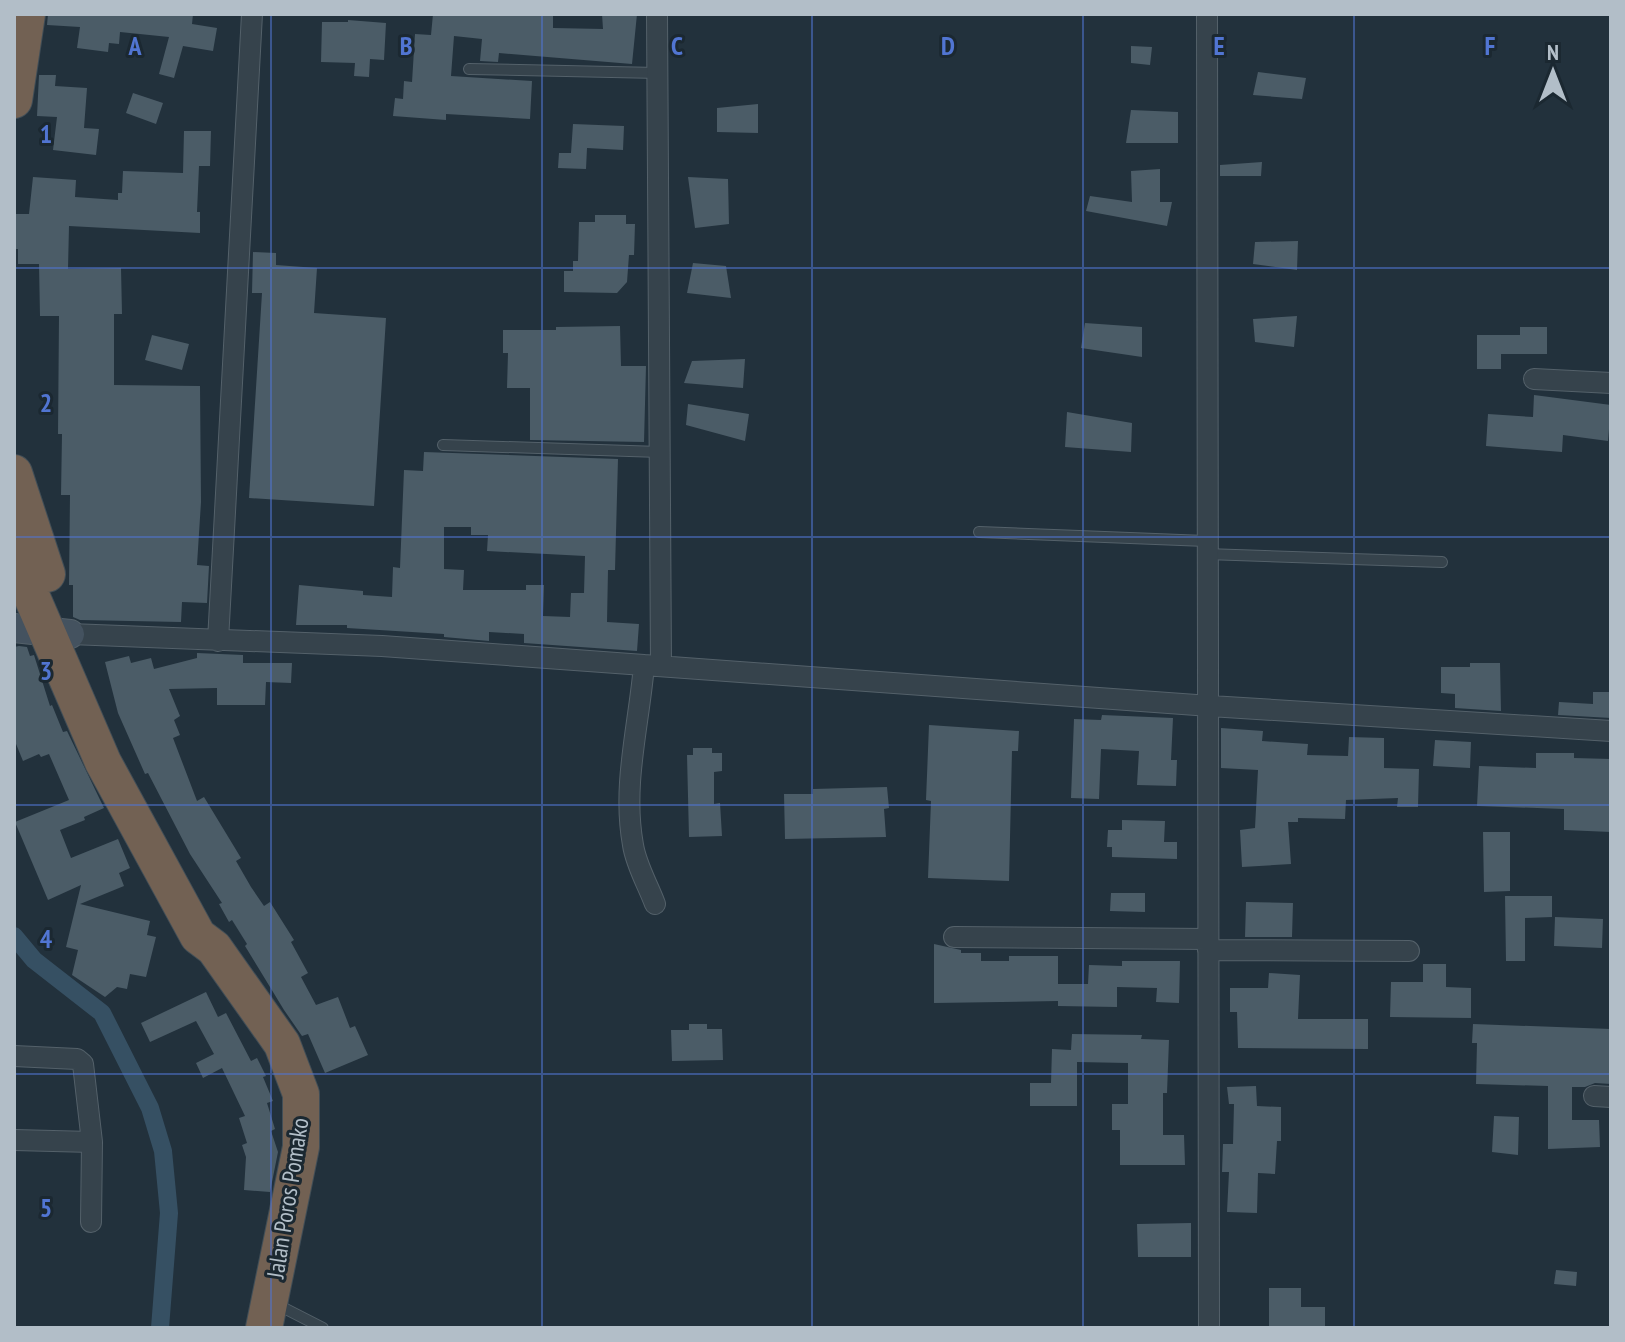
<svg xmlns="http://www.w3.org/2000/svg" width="1625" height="1342" font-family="'PT Sans Narrow',sans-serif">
<rect width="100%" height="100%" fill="#22313c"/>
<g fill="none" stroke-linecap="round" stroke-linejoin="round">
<!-- canal -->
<path stroke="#365063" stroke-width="18" d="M14 936 34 960 102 1013 150 1108 163 1151 169 1213 160 1328"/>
</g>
<!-- building -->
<path fill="#4b5c67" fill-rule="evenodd" d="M48 14H193L192 24 217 28 213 51 183 46 174 78 159 74 169 37 120 32 119 44 109 43 108 52 77 48 80 27 47 25Z
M433 14H553V28L603 29 602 14H637L632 64 499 53 498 62 480 61 482 39 454 36 451 76 532 81 530 119 446 114V120L393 116 395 98 403 99 404 81 412 82 415 34 431 35Z
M348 20 386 23 384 60 370 59 369 77 354 76 355 63 321 62 322 22H348Z
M1131 46 1152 47 1150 65 1131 63Z
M1258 72 1306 78 1302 99 1253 95Z
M39 75H56L55 86 87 88 84 128 99 129 96 155 53 150 57 117 37 116Z
M133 93 163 103 156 124 126 113Z
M758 104V133L717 132V108Z
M1131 110 1178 112V143H1126Z
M573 124 624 126 623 150 587 148 586 169 558 168 559 153H571Z
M184 131H211L210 166H199L197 212H200V233L69 226 68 269 121 268 122 314H114V385L200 386 201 502 197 565 209 566 207 603 182 602 181 622 80 620 73 617V585H69L70 495H61L62 434H58L59 316H40L39 264H18V249H15V214H29L33 177 76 180 75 197 118 200V193H122L123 171 183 173Z
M1262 162 1261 176H1220V165Z
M1160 169V202H1172L1167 226 1086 211 1090 196 1132 202 1131 171Z
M688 177 728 179 729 224 695 228Z
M595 215H626V224H635L634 255H629L627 282 617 293 564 292V271H573V261H578L579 222H595Z
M1298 241 1297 270 1253 264 1255 242Z
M253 252 276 253V265L317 268 314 313 386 318 374 506 249 498 262 293H252Z
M693 263 726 266 731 298 687 293Z
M1297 316 1294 347 1255 342 1253 319Z
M1085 323 1142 327V357L1081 348Z
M620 326 621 366H646L644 442 530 440V388H507L508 353H503V330H556V327Z
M1520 327H1547V354H1501V369H1477V335H1520Z
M152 335 189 344 182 370 145 360Z
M745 359 743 388 684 383 692 361Z
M1534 395 1611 405 1608 441 1563 435 1562 452 1486 446 1488 414 1533 417Z
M688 404 749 414 745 441 686 425Z
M1067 412 1132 423 1131 452 1065 447Z
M424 452 618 459 615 570H608L607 622 639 624 637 651 524 643V634L489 632V641L444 637V634L347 628V625H296L299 585 363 591V595L392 597 393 567 400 568 404 470 423 471ZM444 527H471V535H488L487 551 585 556 584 593H571L570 617 543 616 544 585H526V590H463L464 570 444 569Z
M19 646 27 647 30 656 34 655 50 706 52 705 63 732 67 731 104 808 84 817 85 820 60 830 71 858 118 839 130 868 119 873 124 886 80 904 150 921 147 935 156 937 146 977 130 974 127 989 117 987 105 997 72 975 78 950 66 947 81 885 48 900 15 822 69 800 49 754 41 757 39 754 23 761 14 739V647Z
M197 653 243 655V663H292L291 683 266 682 265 705H217V688L169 689 180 716 174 720 180 735 173 738 197 801 204 797 241 858 236 861 251 887 264 906 270 902 294 940 291 942 308 973 301 977 316 1005 338 997 350 1028 355 1026 368 1055 325 1073 308 1034 302 1036 284 1010 245 946 247 944 232 920 229 922 219 904 222 903 190 854 148 773 145 774 118 713 105 662 129 656 131 663 151 658 154 669 197 658Z
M1470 663H1500L1501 711 1455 708V694L1441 693V667H1470Z
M1593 692H1611V718L1558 715 1559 702 1593 704Z
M1102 715 1173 718 1171 760H1177L1176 786 1137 785 1139 751 1101 749 1099 799 1071 798 1074 719 1101 720Z
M929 725 1019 731 1018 751H1012L1009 881 928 878 931 801 926 800Z
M1221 728 1263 731 1262 741 1308 744 1307 755 1348 756 1349 737 1384 738V768L1419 769 1418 807H1397L1398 798 1346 800 1345 819 1298 818V822H1288L1291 864 1242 867 1240 830 1255 828 1258 770 1221 768Z
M1435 740 1471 742 1470 768 1433 766Z
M693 748H712V753H722V771L714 772V804L720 803 722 836 689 837 687 755H693Z
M1536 753H1574V758L1611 759V832L1564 830V809L1477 806 1479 766 1536 768Z
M887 787 889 808 884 809 886 837 785 839 784 794H813V789Z
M1122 820 1165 821 1164 842H1177V859L1112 857V847H1107L1108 830H1122Z
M1483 832H1510V891L1484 892Z
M1111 893H1145V912L1110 911Z
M1505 896H1552V917L1525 918V961H1506Z
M1246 902 1293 903 1292 937H1245Z
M1555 917 1603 919 1602 948 1554 946Z
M934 944 961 950V953H981V961H1009V956H1058V984H1088L1089 965 1122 966V961H1180L1179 1003 1156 1002 1157 988 1117 987V1007L1058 1006V1001L934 1003Z
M1423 964H1446V987L1471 988V1018L1390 1017 1391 982H1423Z
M1269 973 1300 975 1298 1019H1368V1049L1238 1048 1237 1012H1230V988H1268Z
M206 992 218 1017 226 1013 251 1061 257 1058 266 1076 263 1077 273 1101 267 1103 275 1129 271 1131 278 1152 270 1192 244 1190 246 1157 242 1145 247 1143 239 1118 245 1116 222 1068 203 1078 196 1063 214 1054 196 1021 150 1042 141 1023Z
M689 1024H707V1029H722L723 1060 672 1061 671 1030H689Z
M1473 1024 1611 1029V1084L1595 1083 1585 1087H1572V1120H1599L1600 1147 1548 1149V1086L1476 1084 1477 1043H1472Z
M1072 1034 1142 1035 1141 1039 1169 1040 1167 1093H1163V1135H1184L1185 1165H1120V1130H1112V1104H1128V1063L1077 1062V1106H1030V1083H1051L1052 1049 1071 1050Z
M1256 1086 1257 1106 1281 1107V1141H1277L1275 1174 1258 1173 1257 1213 1227 1212 1229 1172H1222L1223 1144H1233L1234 1104H1229L1227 1087Z
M1494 1116 1519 1117 1518 1155 1492 1152Z
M1191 1223V1257H1138L1137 1224Z
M1556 1270 1577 1272 1576 1286 1554 1284Z
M1269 1288H1301V1307H1325V1328H1269Z"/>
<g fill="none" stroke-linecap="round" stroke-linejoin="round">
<!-- lane casing -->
<g stroke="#54616a" stroke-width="12">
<path id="lane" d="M469 69 658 73
M443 445 660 452
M979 532 1206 541
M1206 554 1442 562
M276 1304 323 1328"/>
</g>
<!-- street casing -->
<g stroke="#54616a" stroke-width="22">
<path id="street" d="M657 14 661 666
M1207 14 1209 1328
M1534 379 1611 383
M70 634 382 646 1210 706 1611 731
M218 641 252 14
M644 665C639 725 622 785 633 845 636 865 648 885 655 904
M954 937 1208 939
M1208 950 1409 951
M14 1056 77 1059 83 1064 92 1142 91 1222
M1594 1096 1611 1097
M14 1140 92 1142"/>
</g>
<!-- secondary casing -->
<g stroke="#54616a" stroke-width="30">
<path id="secondary" d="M14 628 70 634"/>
</g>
<!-- highway casing -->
<g stroke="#414e57" stroke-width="38">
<path id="highway" d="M14 100 27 14
M14 473 47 574
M14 547 31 595 103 762 198 936 214 948 282 1044 301 1094V1147L264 1328"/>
</g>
<!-- lane -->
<use href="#lane" stroke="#36434c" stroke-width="10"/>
<!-- street -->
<use href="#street" stroke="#36434c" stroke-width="20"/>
<!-- secondary -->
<use href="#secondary" stroke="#44525f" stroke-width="28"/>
<!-- highway -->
<use href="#highway" stroke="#726153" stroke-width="36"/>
</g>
<!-- grid -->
<path fill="none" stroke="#5175d2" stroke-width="2" stroke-opacity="0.55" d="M271 14V1328M542 14V1328M812 14V1328M1083 14V1328M1354 14V1328M14 268H1611M14 537H1611M14 805H1611M14 1074H1611"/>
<g text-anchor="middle" stroke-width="6" stroke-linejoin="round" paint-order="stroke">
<!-- street labels -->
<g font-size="24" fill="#b2bec8" stroke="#1b2831">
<text transform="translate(288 1198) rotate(-81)" y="8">Jalan Poros Pomako</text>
</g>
</g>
<g font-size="26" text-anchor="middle" font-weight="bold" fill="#5175d2" stroke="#1b2831" stroke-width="6" stroke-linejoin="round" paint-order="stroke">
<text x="135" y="55">A</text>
<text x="406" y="55">B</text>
<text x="677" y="55">C</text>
<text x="948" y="55">D</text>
<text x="1219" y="55">E</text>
<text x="1490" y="55">F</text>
<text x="46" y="143">1</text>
<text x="46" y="412">2</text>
<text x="46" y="680">3</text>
<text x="46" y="948">4</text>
<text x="46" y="1217">5</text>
</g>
<!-- border -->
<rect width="1625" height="1342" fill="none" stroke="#b2bec8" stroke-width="32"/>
<!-- north arrow -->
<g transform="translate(1553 72)" stroke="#1b2831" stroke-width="6" paint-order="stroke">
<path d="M0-6L14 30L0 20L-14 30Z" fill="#b2bec8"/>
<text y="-12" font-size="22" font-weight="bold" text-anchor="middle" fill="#b2bec8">N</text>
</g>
</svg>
